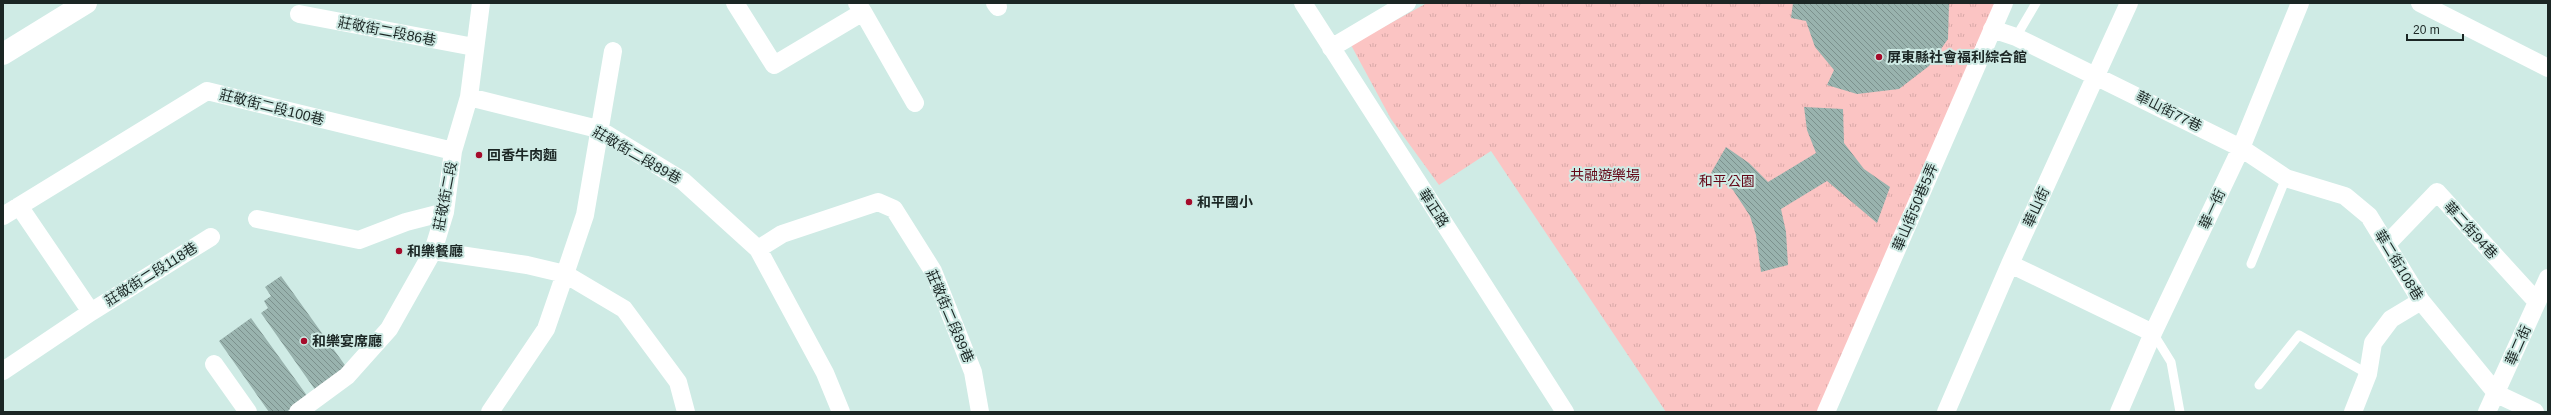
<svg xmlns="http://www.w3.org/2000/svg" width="2551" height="415" font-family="Helvetica,'Noto Sans TC',sans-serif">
<defs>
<pattern id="park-tufts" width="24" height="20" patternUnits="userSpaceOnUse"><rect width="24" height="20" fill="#fbc4c3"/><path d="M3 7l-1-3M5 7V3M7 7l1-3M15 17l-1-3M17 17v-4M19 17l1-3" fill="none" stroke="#d7a8a7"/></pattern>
<pattern id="building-back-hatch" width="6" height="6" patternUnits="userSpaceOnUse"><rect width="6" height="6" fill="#99b3ae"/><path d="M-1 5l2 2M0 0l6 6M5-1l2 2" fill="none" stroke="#7c918d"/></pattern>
</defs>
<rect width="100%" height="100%" fill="#cfebe5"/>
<!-- park -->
<path fill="url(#park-tufts)" d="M1427 3H1999L1821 412H1666L1491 151 1439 185 1391 119 1351 45Z"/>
<!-- building -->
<path fill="url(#building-back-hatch)" d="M1793 3H1949L1948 39 1929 66 1899 89 1857 94 1827 85 1834 70 1815 47 1806 21 1791 18Z
M1804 107 1843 109 1844 143 1864 169 1890 187 1877 223 1827 181 1781 209 1786 232 1788 265 1761 272 1756 235 1750 216 1733 190 1711 173 1726 147 1749 163 1768 182 1816 153 1807 130Z
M281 276 347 368 316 391 261 313 268 308 264 301 271 296 265 287Z
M251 318 308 397 286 412H269L219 341Z"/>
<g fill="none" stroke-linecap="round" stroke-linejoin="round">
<!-- service -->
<path stroke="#fff" stroke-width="9" d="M2016 37 2036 3
M2251 264 2286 178
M2153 333 2171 362 2180 412
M2259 385 2299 335 2368 374"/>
<!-- minor -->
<path stroke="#fff" stroke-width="18" d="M735 3 774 65 863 12 857 3
M995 3 998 7
M1303 3 1565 412
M2420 3 2548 68
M863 12 915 103
M299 14 474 47
M1992 29 2016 37 2241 148 2286 178 2345 196 2369 216 2421 301 2497 394 2535 412
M1331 48 1407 3
M469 97 598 129 683 181 758 249 825 373 841 412
M19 206 91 312
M3 216 207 91 453 151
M257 219 359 240 406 222 445 212
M2388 243 2437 192 2537 302
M758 249 782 234 878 202 894 209 933 271 973 372 980 412
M433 251 527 265 565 274 624 309 678 382 686 412
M2010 264 2153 333
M214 364 248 412
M3 371 91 312 211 237
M298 412 347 376 389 329 433 251 445 212 453 151 469 97 481 3
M490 412 546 329 565 274 585 215 613 51
M1826 412 2004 3
M1946 412 2010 264 2129 3
M2119 412 2153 333 2241 148 2300 3
M2353 412 2368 374 2373 343 2391 319 2421 301
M2487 412 2548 278"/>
<!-- tertiary -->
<path stroke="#fff" stroke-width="22" d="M3 54 86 3"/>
</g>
<!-- markers -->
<g fill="#a50b2b" stroke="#cfebe5" stroke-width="1.5">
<circle cx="1879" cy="57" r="4"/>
<circle cx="479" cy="155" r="4"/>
<circle cx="1189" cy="202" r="4"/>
<circle cx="399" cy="251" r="4"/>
<circle cx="304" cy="341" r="4"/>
</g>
<g text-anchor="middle" stroke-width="4" stroke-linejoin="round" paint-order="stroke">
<!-- street labels -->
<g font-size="14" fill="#1b2624" stroke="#cfebe5">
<text transform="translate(387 31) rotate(11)" y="5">莊敬街二段86巷</text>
<text transform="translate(272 107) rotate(14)" y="5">莊敬街二段100巷</text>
<text transform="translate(2169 111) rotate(27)" y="5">華山街77巷</text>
<text transform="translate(637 155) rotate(30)" y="5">莊敬街二段89巷</text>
<text transform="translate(445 196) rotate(-79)" y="5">莊敬街二段</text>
<text transform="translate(1915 207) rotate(-67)" y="5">華山街50巷5弄</text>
<text transform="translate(2036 207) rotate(-65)" y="5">華山街</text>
<text transform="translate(1434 208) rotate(57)" y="5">華正路</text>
<text transform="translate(2212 209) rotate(-65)" y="5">華一街</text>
<text transform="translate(2471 230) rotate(48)" y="5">華二街94巷</text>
<text transform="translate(2399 265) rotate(59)" y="5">華二街108巷</text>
<text transform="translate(151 274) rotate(-32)" y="5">莊敬街二段118巷</text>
<text transform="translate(950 316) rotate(67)" y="5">莊敬街二段89巷</text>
<text transform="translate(2518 345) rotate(-66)" y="5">華二街</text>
</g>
<!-- poi labels -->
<g font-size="14" font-weight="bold" fill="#1b2624" stroke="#cfebe5" text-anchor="start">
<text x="1887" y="62">屏東縣社會福利綜合館</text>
<text x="487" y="160">回香牛肉麵</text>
<text x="1197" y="207">和平國小</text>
<text x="407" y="256">和樂餐廳</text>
<text x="312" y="346">和樂宴席廳</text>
</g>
<!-- park labels -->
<g font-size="14" fill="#630617" stroke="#cfebe5">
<text x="1605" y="180">共融遊樂場</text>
<text x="1727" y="186">和平公園</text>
</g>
</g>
<!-- border -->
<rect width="2551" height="415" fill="none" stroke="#1b2624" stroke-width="8"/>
<!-- scale -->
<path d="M2407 34v6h56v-6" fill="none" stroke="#1b2624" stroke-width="2"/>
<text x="2413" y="34" font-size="12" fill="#1b2624" stroke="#cfebe5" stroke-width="3" paint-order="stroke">20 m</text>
</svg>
